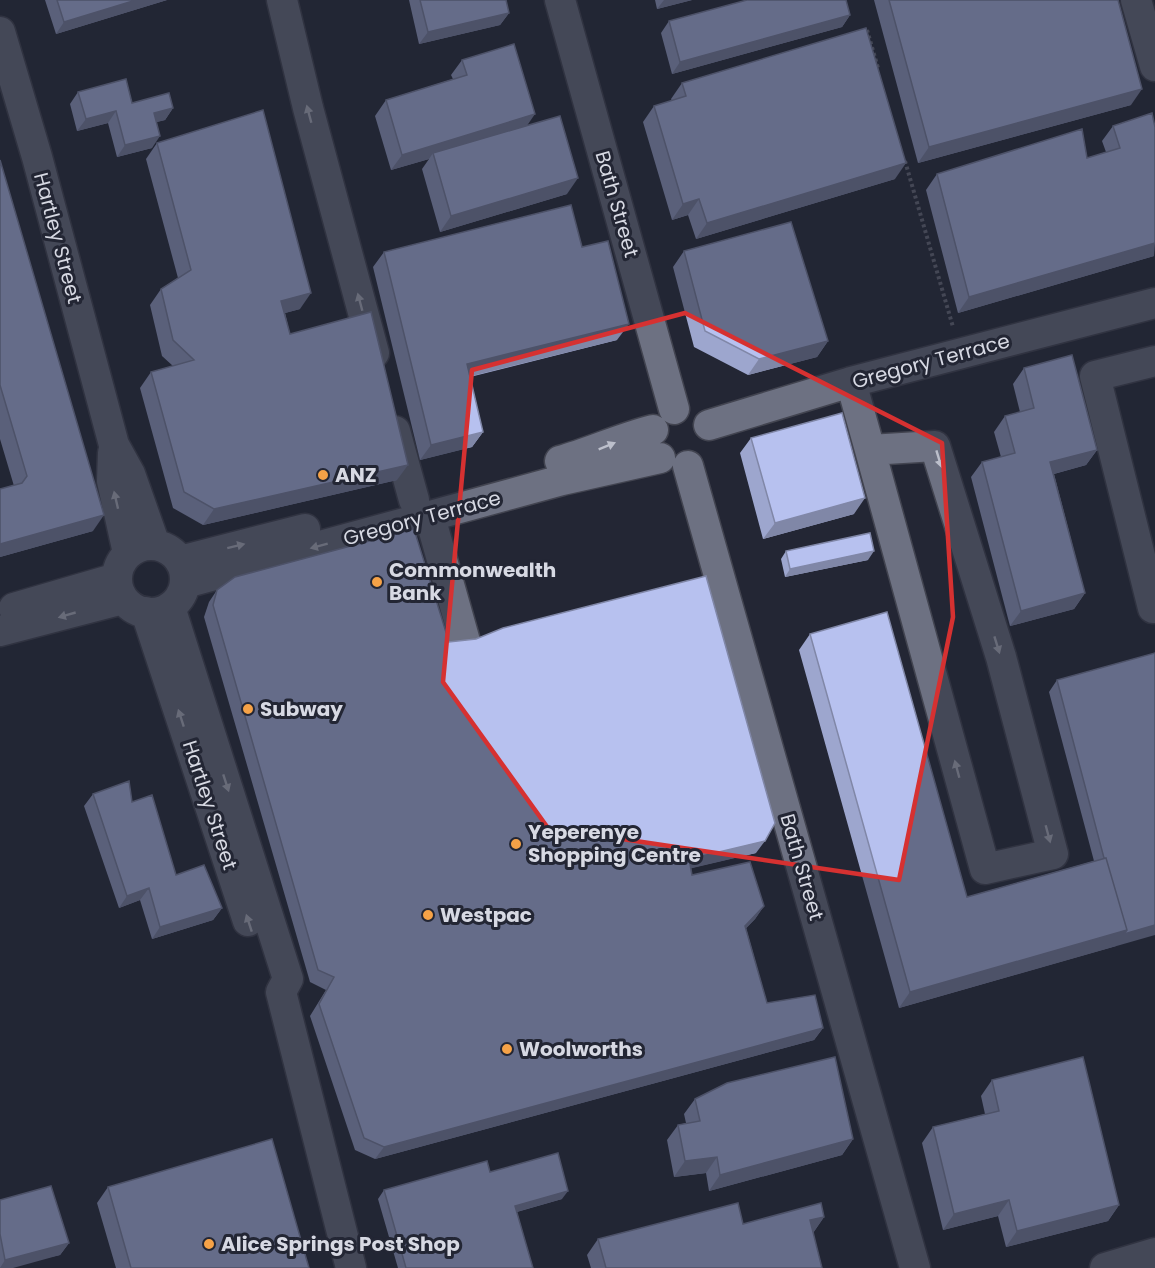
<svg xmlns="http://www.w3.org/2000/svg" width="1155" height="1268" font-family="Poppins,sans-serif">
<rect width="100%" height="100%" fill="#232634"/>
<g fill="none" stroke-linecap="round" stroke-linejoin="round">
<!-- minor casing -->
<g stroke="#424450" stroke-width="33">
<path id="minor" d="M282 0 308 108 374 353
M560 0 674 409
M1136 0 1155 66
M0 32 37 157 114 445 130 474 155 545
M1155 361 1095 376 1153 608 1155 607
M851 382 870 450 985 869 1053 854 1001 657 935 446 870 450
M709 425 851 382 1155 303
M395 431 414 500
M113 453 112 481 128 553
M560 461C592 452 621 438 653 430
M688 466 915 1268
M430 517 475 677
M117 579a34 34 0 1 1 68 0a34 34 0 1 1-68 0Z
M180 561 305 529
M185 583 562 480 660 458
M170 607 288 979 281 992 351 1268
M14 608 117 578
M146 612 248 921
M0 631 123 599
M1105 1268 1155 1253"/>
</g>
<!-- path -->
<path stroke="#6d707c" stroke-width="4" stroke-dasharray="3 3" stroke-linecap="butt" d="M867 30 878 68
M905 161 953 327"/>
<!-- minor -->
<use href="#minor" stroke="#6d7182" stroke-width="30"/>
</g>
<!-- wall -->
<path fill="#9da6ce" d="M45 0H167L56 34Z
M409 0H506L509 13 500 25 419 44Z
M655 0H692L657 9Z
M874 0H1118L1131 105 918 163Z
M850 15 842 27 672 74 661 33 669 21Z
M462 60 527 125 567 194 440 232 422 169 429 159 391 170 375 116 386 100 453 79 451 75Z
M682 83 895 179 696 239 688 215 672 220 643 122 654 106 672 101 671 99Z
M78 92 132 103 173 108 165 120 156 122 152 148 117 157 108 123 77 131 70 104Z
M1113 126 1154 256 958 313 926 190 937 174 1087 158 1106 152 1102 141Z
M157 143 300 309 285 313 290 334 397 480 203 525 173 508 140 388 151 372 173 366 162 356 150 305 161 289 178 278 146 159Z
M0 160 93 531 0 557V489L14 486 0 439Z
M582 247 617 340 470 377 483 432 472 447 420 460 373 267 384 252Z
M684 251 828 341 817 357 748 375 694 347 673 267Z
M1024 368 1097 450 1086 465 1054 474 1085 593 1074 609 1010 626 971 477 982 462 1001 457 994 432 1005 416 1020 412 1013 384Z
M751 438 854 514 763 539 740 453Z
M786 551 868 560 785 577 781 559Z
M217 590 449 642 756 853 691 868 692 875 764 906 755 919 746 928 767 1003 823 1028 814 1040 375 1159 355 1150 310 1016 326 990 310 982 204 617 209 602Z
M810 634 967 897 1094 861 1049 692 1057 680 1155 653 1116 946 899 1008 799 650Z
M93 794 132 802 176 875 222 908 213 920 152 939 140 900 119 908 84 806Z
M992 1080 1119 1205 1108 1221 1006 1247 998 1216 943 1230 922 1143 933 1127 985 1114 981 1096Z
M695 1099 853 1139 842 1155 709 1191 706 1173 674 1177 667 1140 678 1125 686 1123 684 1114Z
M490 1172 562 1199 517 1212 533 1268H398L378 1199 384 1190Z
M108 1187 309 1268H116L97 1203Z
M0 1200 69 1243 60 1255 0 1268Z
M824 1217 813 1233 822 1268H591L587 1255 598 1239 743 1224Z"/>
<!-- shaded-wall -->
<path fill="#8087a7" d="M136 0H167L56 34 64 22Z
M664 0H692L657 9Z
M509 13 500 25 419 44 428 32Z
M850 15 842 27 672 74 680 62Z
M1142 89 1131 105 918 163 929 147Z
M173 108 165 120 146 125 154 113Z
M116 111 108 123 77 131 86 119Z
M535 114 524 130 433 153 429 159 391 170 402 155Z
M160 136 152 148 117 157 125 145Z
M906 163 895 179 696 239 707 223Z
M578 178 567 194 440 232 451 216Z
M699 199 688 215 672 220 683 204Z
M1155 243 1154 256 958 313 969 297Z
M311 293 300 309 270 317 281 301Z
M629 324 617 340 456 380 467 364Z
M828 341 817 357 748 375 759 359Z
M483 432 472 447 420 460 431 445Z
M1097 450 1086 465 1039 478 1050 462Z
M408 465 397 480 203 525 214 509Z
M865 498 854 514 763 539 775 523Z
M104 515 93 531 0 557V544Z
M874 551 868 560 785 577 790 569Z
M1085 593 1074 609 1010 626 1021 611Z
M765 841 756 853 680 871 689 859Z
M149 888 140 900 119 908 127 896Z
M764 906 755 919 737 938 745 926Z
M222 908 213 920 152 939 160 927Z
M1155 925V935L899 1008 910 992 1127 930Z
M823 1028 814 1040 375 1159 384 1147Z
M853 1139 842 1155 709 1191 720 1175Z
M717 1157 706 1173 674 1177 685 1161Z
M568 1191 562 1199 509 1214 515 1206Z
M1009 1200 998 1216 943 1230 954 1214Z
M1119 1205 1108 1221 1006 1247 1017 1231Z
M824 1217 813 1233 810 1220Z
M69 1243 60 1255 13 1268H0L5 1260Z"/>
<!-- building -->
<path fill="#b7c1ef" stroke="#8087a7" stroke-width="1.5" d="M57 0H136L64 22Z
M420 0H506L509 13 428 32Z
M747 0H846L850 15 680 62 669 21Z
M889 0H1118L1142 89 929 147Z
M866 28 906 163 707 223 699 199 683 204 654 106 686 96 682 83Z
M514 44 535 114 402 155 386 100 467 75 462 60Z
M126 79 132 103 169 93 173 108 154 113 160 136 125 145 116 111 86 119 78 92Z
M263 110 311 293 281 301 290 334 371 312 408 465 214 509 184 492 151 372 194 360 173 340 161 289 191 270 157 143Z
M1152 113 1155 127V243L969 297 937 174 1082 129 1087 158 1120 148 1113 126Z
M560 116 578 178 451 216 433 153Z
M0 160 104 515 0 544V489L22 483 27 476 0 385Z
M571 205 582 247 608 241 629 324 467 364 483 432 431 445 384 252Z
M791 222 828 341 759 359 705 331 684 251Z
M1072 355 1097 450 1050 462 1085 593 1021 611 982 462 1015 453 1005 416 1034 408 1024 368Z
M842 413 865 498 775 523 751 438Z
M414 529 449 642 476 639 503 628 706 576 775 823 765 841 689 859 692 875 750 862 764 906 745 926 767 1003 815 995 823 1028 384 1147 364 1138 319 1004 334 977 318 970 213 605 217 590 235 577Z
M870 533 874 551 790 569 786 551Z
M887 612 967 897 1106 858 1127 930 910 992 810 634Z
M1155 653V925L1124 934 1127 930 1106 858H1104L1057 680Z
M129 781 132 802 152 795 176 875 204 865 222 908 160 927 149 888 127 896 93 794Z
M835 1057 853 1139 720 1175 717 1157 685 1161 678 1125 700 1121 695 1099 727 1083Z
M1083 1057 1119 1205 1017 1231 1009 1200 954 1214 933 1127 999 1111 992 1080Z
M272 1139 309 1268H131L108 1187Z
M558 1153 568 1191 515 1206 533 1268H406L384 1190 487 1161 490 1172Z
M51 1186 69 1243 5 1260 0 1234V1200Z
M738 1203 743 1224 821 1203 824 1217 810 1220 822 1268H606L598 1239Z"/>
<!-- one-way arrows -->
<defs><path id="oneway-solid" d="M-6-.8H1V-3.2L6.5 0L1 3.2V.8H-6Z" transform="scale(1.5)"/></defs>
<g fill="#bcbfcb">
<use href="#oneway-solid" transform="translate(309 114) rotate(-105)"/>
<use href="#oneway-solid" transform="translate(360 302) rotate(-105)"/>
<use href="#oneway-solid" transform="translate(607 446) rotate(-22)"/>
<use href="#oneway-solid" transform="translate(939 459) rotate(73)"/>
<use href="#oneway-solid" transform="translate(116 500) rotate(-103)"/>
<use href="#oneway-solid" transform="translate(236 546) rotate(-14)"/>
<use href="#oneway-solid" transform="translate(319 546) rotate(165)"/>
<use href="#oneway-solid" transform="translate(67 615) rotate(164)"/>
<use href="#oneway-solid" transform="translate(997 645) rotate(73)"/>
<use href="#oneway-solid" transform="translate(181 718) rotate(-108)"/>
<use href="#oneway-solid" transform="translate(957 769) rotate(-105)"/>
<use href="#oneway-solid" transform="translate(226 783) rotate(72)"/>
<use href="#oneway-solid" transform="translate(1048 834) rotate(75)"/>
<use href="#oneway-solid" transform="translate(249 923) rotate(-108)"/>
</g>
<!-- marked area -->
<path d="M0 0H1155V1268H0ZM685 313 942 443 953 617 899 880 548 828 443 682 472 370Z" fill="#232634" fill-opacity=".55" fill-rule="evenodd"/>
<path fill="none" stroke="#d63131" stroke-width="4.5" stroke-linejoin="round" d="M685 313 942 443 953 617 899 880 548 828 443 682 472 370Z"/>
<!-- markers -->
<g fill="#f6a247" stroke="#232634" stroke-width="2">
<circle cx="323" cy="475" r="6"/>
<circle cx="377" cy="582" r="6"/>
<circle cx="248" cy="709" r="6"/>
<circle cx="516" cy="844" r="6"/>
<circle cx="428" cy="915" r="6"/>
<circle cx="507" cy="1049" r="6"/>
<circle cx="209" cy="1244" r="6"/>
</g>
<g text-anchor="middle" stroke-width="6" stroke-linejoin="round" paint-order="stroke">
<!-- street labels -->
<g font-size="20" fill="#d7d9e3" stroke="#232634">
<text transform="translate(617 204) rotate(74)" y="7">Bath Street</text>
<text transform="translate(58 238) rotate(75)" y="7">Hartley Street</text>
<text transform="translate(931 361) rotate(-15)" y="7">Gregory Terrace</text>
<text transform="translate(422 518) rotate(-15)" y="7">Gregory Terrace</text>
<text transform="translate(210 805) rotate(72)" y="7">Hartley Street</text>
<text transform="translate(802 867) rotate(74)" y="7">Bath Street</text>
</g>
<!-- poi labels -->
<g font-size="20" font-weight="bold" fill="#d7d9e3" stroke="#232634" text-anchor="start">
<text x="335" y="482">ANZ</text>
<text x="389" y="577">Commonwealth<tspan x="389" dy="23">Bank</tspan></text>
<text x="260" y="716">Subway</text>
<text x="528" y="839">Yeperenye<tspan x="528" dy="23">Shopping Centre</tspan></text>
<text x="440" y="922">Westpac</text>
<text x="519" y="1056">Woolworths</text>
<text x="221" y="1251">Alice Springs Post Shop</text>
</g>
</g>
</svg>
